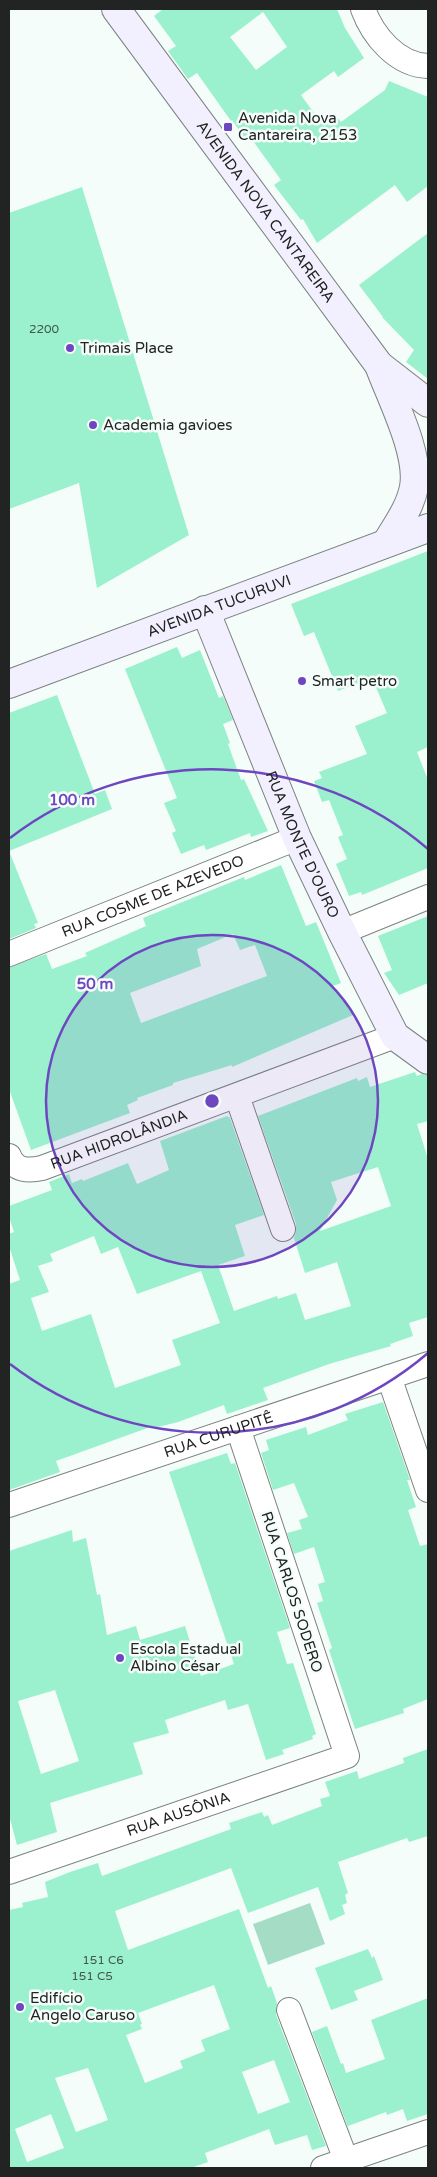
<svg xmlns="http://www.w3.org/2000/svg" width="437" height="2177" font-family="'Varela Round',sans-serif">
<rect width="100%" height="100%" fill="#f4fdf9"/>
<!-- green -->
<path fill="#a4dcc5" d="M310 1903 325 1944 268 1965 253 1924Z"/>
<!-- building -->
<path fill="#9bf0ce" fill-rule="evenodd" d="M163 9H337L345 28 364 58 338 77 334 71 301 95 321 123 334 113 341 122 385 90 389 81 428 97V186L407 202 395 185 317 243 303 219 301 220 274 185 281 180 248 134 244 137 232 120 231 121 197 73 188 79 168 51 176 46 154 16ZM263 12 287 47 256 70 230 37Z
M82 187 189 535 97 588 79 483 9 509V213Z
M428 233V379L406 362 414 350 382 317H383L359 285Z
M428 551V747L417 752 428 780V868L362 895 361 892 349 896 336 864 347 859 338 837 343 835 329 800 322 802 314 781 322 778 319 772 367 754 355 726 387 713 372 678 338 691 314 632 304 636 291 604Z
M177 647 182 658 200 650 219 698 223 696 233 720 223 724 230 743 228 744 241 780 244 779 268 831 251 837 250 833 206 850 204 845 181 854 172 833 176 831 164 803 177 798 125 669Z
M57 695 95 794 105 790 112 809 9 851V713Z
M9 851 38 923 34 924 36 928 9 939Z
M281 865 306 926 316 922 341 983 333 986 353 1015 232 1067V1065L173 1083V1085L137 1098 138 1100 127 1105 130 1113 31 1150 9 1089V967L46 954 52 969 87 956 85 953 146 926 143 918 244 877 245 880ZM233 934 240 950 255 945 267 976 141 1023 130 993 201 966 197 949Z
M428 916V983L399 995 384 973 392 970 378 936Z
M415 1072 417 1076 422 1074 428 1075V1121L417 1124 428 1159V1317L409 1323 413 1336 390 1344 391 1346 329 1364 263 1388 268 1400 227 1414 224 1405 178 1422 154 1428 153 1426 56 1461 60 1472 9 1490V1284L20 1280 9 1246V1234L14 1232 9 1217V1206L52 1190 49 1182 69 1174 72 1183 82 1179 83 1181 128 1163 137 1184 169 1170 160 1141 227 1116 230 1118 264 1215 235 1225 245 1256 218 1265 234 1311 277 1296 278 1299 296 1293 305 1320 351 1306 337 1262 305 1273 294 1238 296 1232V1224L258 1116 357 1078 358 1081 367 1077 370 1087ZM378 1167 391 1206 320 1231 337 1200 331 1182ZM94 1236 101 1254 118 1247 137 1294 201 1271 220 1323 172 1340 181 1365 115 1388 91 1314 42 1331 31 1298 49 1292 38 1266 53 1261 50 1254Z
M383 1402 410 1480H407L416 1507 408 1510 420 1546 428 1544V1699L403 1709 404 1713 355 1729 329 1650 332 1648 317 1603 323 1601 318 1584 325 1582 314 1547 294 1554 287 1533 302 1529 299 1520 308 1517 294 1483 273 1490 261 1453 269 1450 266 1440 306 1427 308 1435 348 1420 345 1414Z
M227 1453 231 1464 235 1463 290 1628 277 1632 287 1664 293 1663 316 1734 312 1736 313 1739 282 1750 284 1754 266 1760 248 1704 228 1710 225 1700 165 1720 169 1733 133 1743 143 1774 50 1803 57 1832 17 1845 9 1815V1551L72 1530 73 1542 86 1538 97 1595 100 1594 107 1635 136 1626 140 1640 185 1626 201 1676 234 1664 169 1472ZM55 1690 79 1761 41 1774 18 1701Z
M428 1749V1836L409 1842 407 1838 338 1862 348 1893 345 1895 347 1903 342 1905 345 1914 330 1921 318 1887 248 1913 231 1868 115 1911 128 1950 239 1909 268 1988 271 1986 277 2003 276 2015 326 2146 312 2150 307 2135 275 2145 269 2129 205 2153 208 2162 191 2168H9V1910L23 1907 22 1903 48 1897 45 1882 70 1872 98 1863 102 1876 231 1829 229 1823 262 1812 264 1817 268 1815 272 1825 322 1806 320 1799 330 1796 325 1782 357 1771 359 1779 404 1763 403 1758ZM214 1985 230 2029 201 2040 205 2051 180 2061 183 2068 145 2083 126 2035 142 2029 140 2025 142 2024 138 2013ZM274 2060 290 2102 258 2114 242 2072ZM88 2068 108 2120 76 2132 55 2078ZM51 2114 64 2148 27 2162 15 2129Z
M368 1949 372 1958 374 1956 383 1980 354 1991 358 2000 331 2010 315 1968Z
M428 1998V2114L407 2121 403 2109 387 2115 386 2112 348 2126 352 2138 312 2032 327 2026 341 2064 343 2063 346 2073 385 2059 371 2020Z"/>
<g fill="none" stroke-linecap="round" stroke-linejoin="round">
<!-- minor casing -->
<g stroke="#7b837f" stroke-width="26">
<g id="minor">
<path d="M363 9C373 36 397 65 428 66"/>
<path d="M342 932 428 897"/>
<path id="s1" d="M9 954 297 838"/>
<path d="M237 1096 283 1229"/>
<path id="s2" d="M9 1156C15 1171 28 1171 42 1168L395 1036"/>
<path d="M389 1377 428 1490"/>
<path id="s3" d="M9 1505 428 1364"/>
<path id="s4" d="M9 1872 347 1756 238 1428"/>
<path d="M289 2010 346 2160"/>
<path d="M323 2168 428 2132"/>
</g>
</g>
<!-- secondary casing -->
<g stroke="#7b837f" stroke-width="30">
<g id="secondary">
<path id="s5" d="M116 9 379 365 428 403"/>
<path d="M379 365C391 398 420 453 414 487 410 508 397 525 387 542"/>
<path id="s6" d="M205 610 297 838 342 932 395 1036 428 1060"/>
<path id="s7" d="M9 684 428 528"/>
</g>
</g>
<!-- minor -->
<use href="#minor" stroke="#fff" stroke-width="24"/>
<!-- secondary -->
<use href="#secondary" stroke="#f2effe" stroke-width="28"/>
</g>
<!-- distance rings -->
<circle cx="212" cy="1101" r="166" fill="#6e47c0" fill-opacity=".12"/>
<g fill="none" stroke="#6e47c0" stroke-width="2.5">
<circle cx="212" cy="1101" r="166"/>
<path d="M428 1353A332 332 0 0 1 10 1364M10 838A332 332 0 0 1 428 849"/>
</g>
<!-- markers -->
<g fill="#6e47c0" stroke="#f4fdf9" stroke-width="2">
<rect x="223" y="122" width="10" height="10" rx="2.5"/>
<circle cx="70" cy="348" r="5"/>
<circle cx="93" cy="425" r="5"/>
<circle cx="302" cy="681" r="5"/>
<circle cx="120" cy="1658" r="5"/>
<circle cx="20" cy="2007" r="5"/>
</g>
<g text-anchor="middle" stroke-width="5" stroke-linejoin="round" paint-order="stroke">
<!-- number labels -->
<g font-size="12" fill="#40574d">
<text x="44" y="333">2200</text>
<text x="103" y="1964">151 C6</text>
<text x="92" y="1980">151 C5</text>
</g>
<!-- poi labels -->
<g font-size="15" fill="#212422" stroke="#f4fdf9" text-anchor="start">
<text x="238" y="123">Avenida Nova<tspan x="238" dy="17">Cantareira, 2153</tspan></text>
<text x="80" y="353">Trimais Place</text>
<text x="103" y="430">Academia gavioes</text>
<text x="312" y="686">Smart petro</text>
<text x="130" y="1654">Escola Estadual<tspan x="130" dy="17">Albino César</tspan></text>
<text x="30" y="2003">Edifício<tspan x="30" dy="17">Angelo Caruso</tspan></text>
</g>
<!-- street labels -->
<g font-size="15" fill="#212422" stroke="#f4fdf9">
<text dy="5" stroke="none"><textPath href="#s5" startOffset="252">AVENIDA NOVA CANTAREIRA</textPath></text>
<text dy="5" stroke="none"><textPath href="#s7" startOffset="224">AVENIDA TUCURUVI</textPath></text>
<text dy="5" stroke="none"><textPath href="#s6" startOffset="254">RUA MONTE D'OURO</textPath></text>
<text dy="5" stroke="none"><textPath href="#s1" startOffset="155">RUA COSME DE AZEVEDO</textPath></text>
<text dy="5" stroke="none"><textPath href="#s2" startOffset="121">RUA HIDROLÂNDIA</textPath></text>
<text dy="5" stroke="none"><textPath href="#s3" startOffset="221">RUA CURUPITÊ</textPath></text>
<text transform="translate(292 1592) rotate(72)" y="5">RUA CARLOS SODERO</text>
<text dy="5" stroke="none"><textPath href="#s4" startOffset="179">RUA AUSÔNIA</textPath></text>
</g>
</g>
<circle cx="212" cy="1101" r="8" fill="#6e47c0" stroke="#f4fdf9" stroke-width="2.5"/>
<g font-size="15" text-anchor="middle" font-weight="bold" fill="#6e47c0" stroke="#f4fdf9" stroke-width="5" stroke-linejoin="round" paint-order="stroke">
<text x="72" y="805">100 m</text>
<text x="95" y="989">50 m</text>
</g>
<!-- border -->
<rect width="437" height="2177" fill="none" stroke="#212422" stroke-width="20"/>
</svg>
